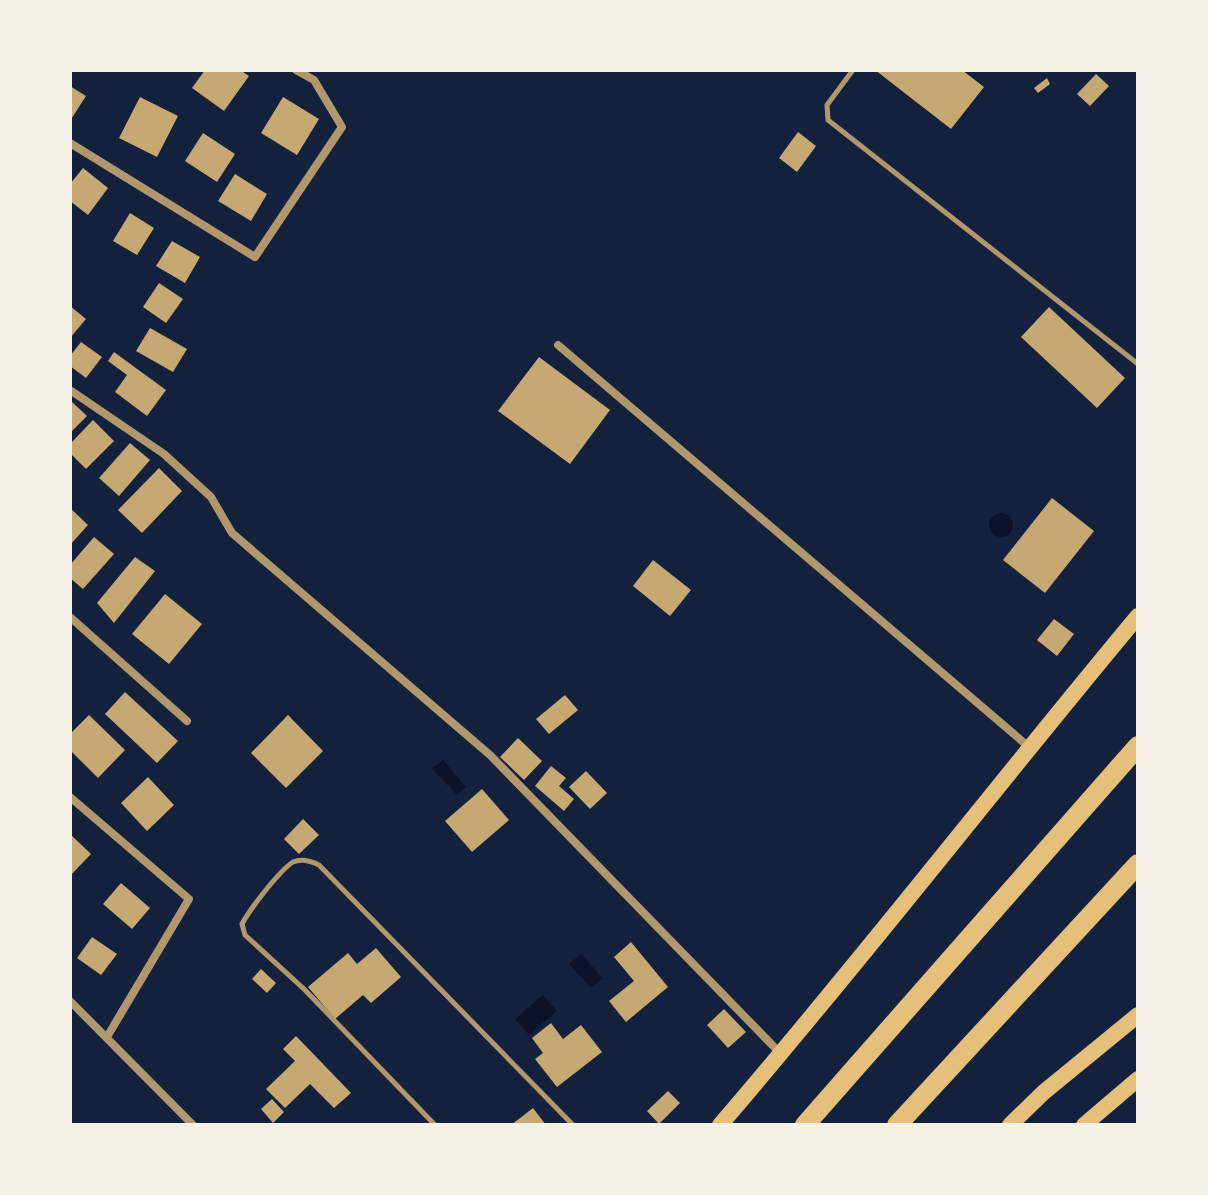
<svg xmlns="http://www.w3.org/2000/svg" width="1208" height="1195" font-family="Signika,sans-serif">
<rect width="100%" height="100%" fill="#14213d"/>
<!-- water -->
<path fill="#0b132b" d="M989 525a12 12 0 1 1 24 0a12 12 0 1 1-24 0Z
M443 760 466 787 457 795 432 769Z
M581 954 603 978 591 988 569 964Z
M543 995 557 1011 529 1035 515 1019Z"/>
<!-- building -->
<path fill="#c6a872" d="M205 70H240L249 76 224 111 192 88Z
M875 70H962L984 87 951 129Z
M1096 74 1109 86 1090 106 1077 94Z
M1047 78 1050 84 1038 93 1034 88Z
M70 86 86 96 70 121Z
M140 97 178 116 157 157 119 138Z
M283 97 319 119 297 155 261 133Z
M798 132 816 146 797 172 779 158Z
M203 133 235 154 217 182 185 161Z
M83 168 108 188 88 215 70 201V184Z
M235 174 267 194 251 221 218 201Z
M130 213 154 228 137 255 113 241Z
M172 241 200 257 185 283 156 266Z
M159 283 183 299 166 323 143 307Z
M70 306 86 319 70 338Z
M1049 307 1125 378 1097 408 1021 337Z
M150 328 187 349 173 372 136 351Z
M81 342 102 357 86 378 70 366V356Z
M114 352 166 390 147 416 115 392 127 375 108 361Z
M539 357 610 410 570 464 498 411Z
M70 400 87 416 70 433Z
M93 420 114 441 86 469 70 453V444Z
M130 443 150 460 119 496 99 478Z
M159 468 182 491 142 533 118 510Z
M1052 498 1094 531 1045 593 1003 560Z
M70 508 88 525 70 545Z
M94 537 114 554 83 589 70 578V565Z
M135 557 155 571 114 623 97 603Z
M653 560 691 590 670 616 633 586Z
M165 594 202 624 169 664 132 634Z
M1054 619 1074 634 1057 656 1037 640Z
M125 692 178 741 157 763 105 714Z
M565 695 578 710 549 734 536 719Z
M89 715 125 750 98 778 70 750V734Z
M288 715 323 751 286 788 251 753Z
M518 738 542 761 524 780 500 757Z
M551 766 566 778 559 786 574 799 564 811 535 786Z
M586 771 607 793 590 809 569 787Z
M148 777 174 805 147 831 121 803Z
M482 789 509 820 472 852 445 821Z
M303 819 319 835 299 854 284 839Z
M70 834 91 854 70 876Z
M121 883 150 908 132 929 103 904Z
M92 937 117 954 101 975 77 958Z
M631 942 668 987 626 1022 609 1001 634 981 614 957Z
M376 948 401 977 371 1003 363 995 335 1019 308 987 348 953 357 964Z
M261 969 276 983 267 993 252 979Z
M724 1009 746 1032 728 1048 707 1025Z
M551 1023 563 1039 581 1025 602 1052 557 1087 535 1059 543 1053 532 1038Z
M296 1036 351 1093 334 1108 310 1084 285 1108 266 1089 295 1061 283 1049Z
M668 1091 680 1103 659 1124 647 1111Z
M272 1099 284 1112 273 1123 261 1109Z
M533 1108 546 1125H511Z"/>
<g fill="none" stroke-linecap="round" stroke-linejoin="round">
<!-- service -->
<path stroke="#b1986c" stroke-width="5" d="M853 70 827 105 828 120 1138 364
M435 1125 304 989 245 935 242 924C250 909 279 871 293 862 302 858 311 861 319 865L573 1125"/>
<!-- minor -->
<path stroke="#b1986c" stroke-width="8" d="M70 143 255 257 342 127 314 80 296 70
M558 345 1029 747
M70 390 164 454 211 497 232 533 490 755 780 1053
M70 617 187 721
M70 797 189 899 107 1037
M70 1001 193 1125"/>
<!-- secondary -->
<path stroke="#e5c07b" stroke-width="16" d="M720 1125C863 959 997 785 1138 616"/>
<!-- primary -->
<path stroke="#e5c07b" stroke-width="16" d="M1010 1125 1044 1092 1138 1015
M1084 1125 1138 1079"/>
<!-- motorway -->
<path stroke="#e5c07b" stroke-width="20" d="M805 1125 1138 746
M897 1125 1138 864"/>
</g>
<!-- border -->
<rect width="1208" height="1195" fill="none" stroke="#f6f1e7" stroke-width="144"/>
</svg>
